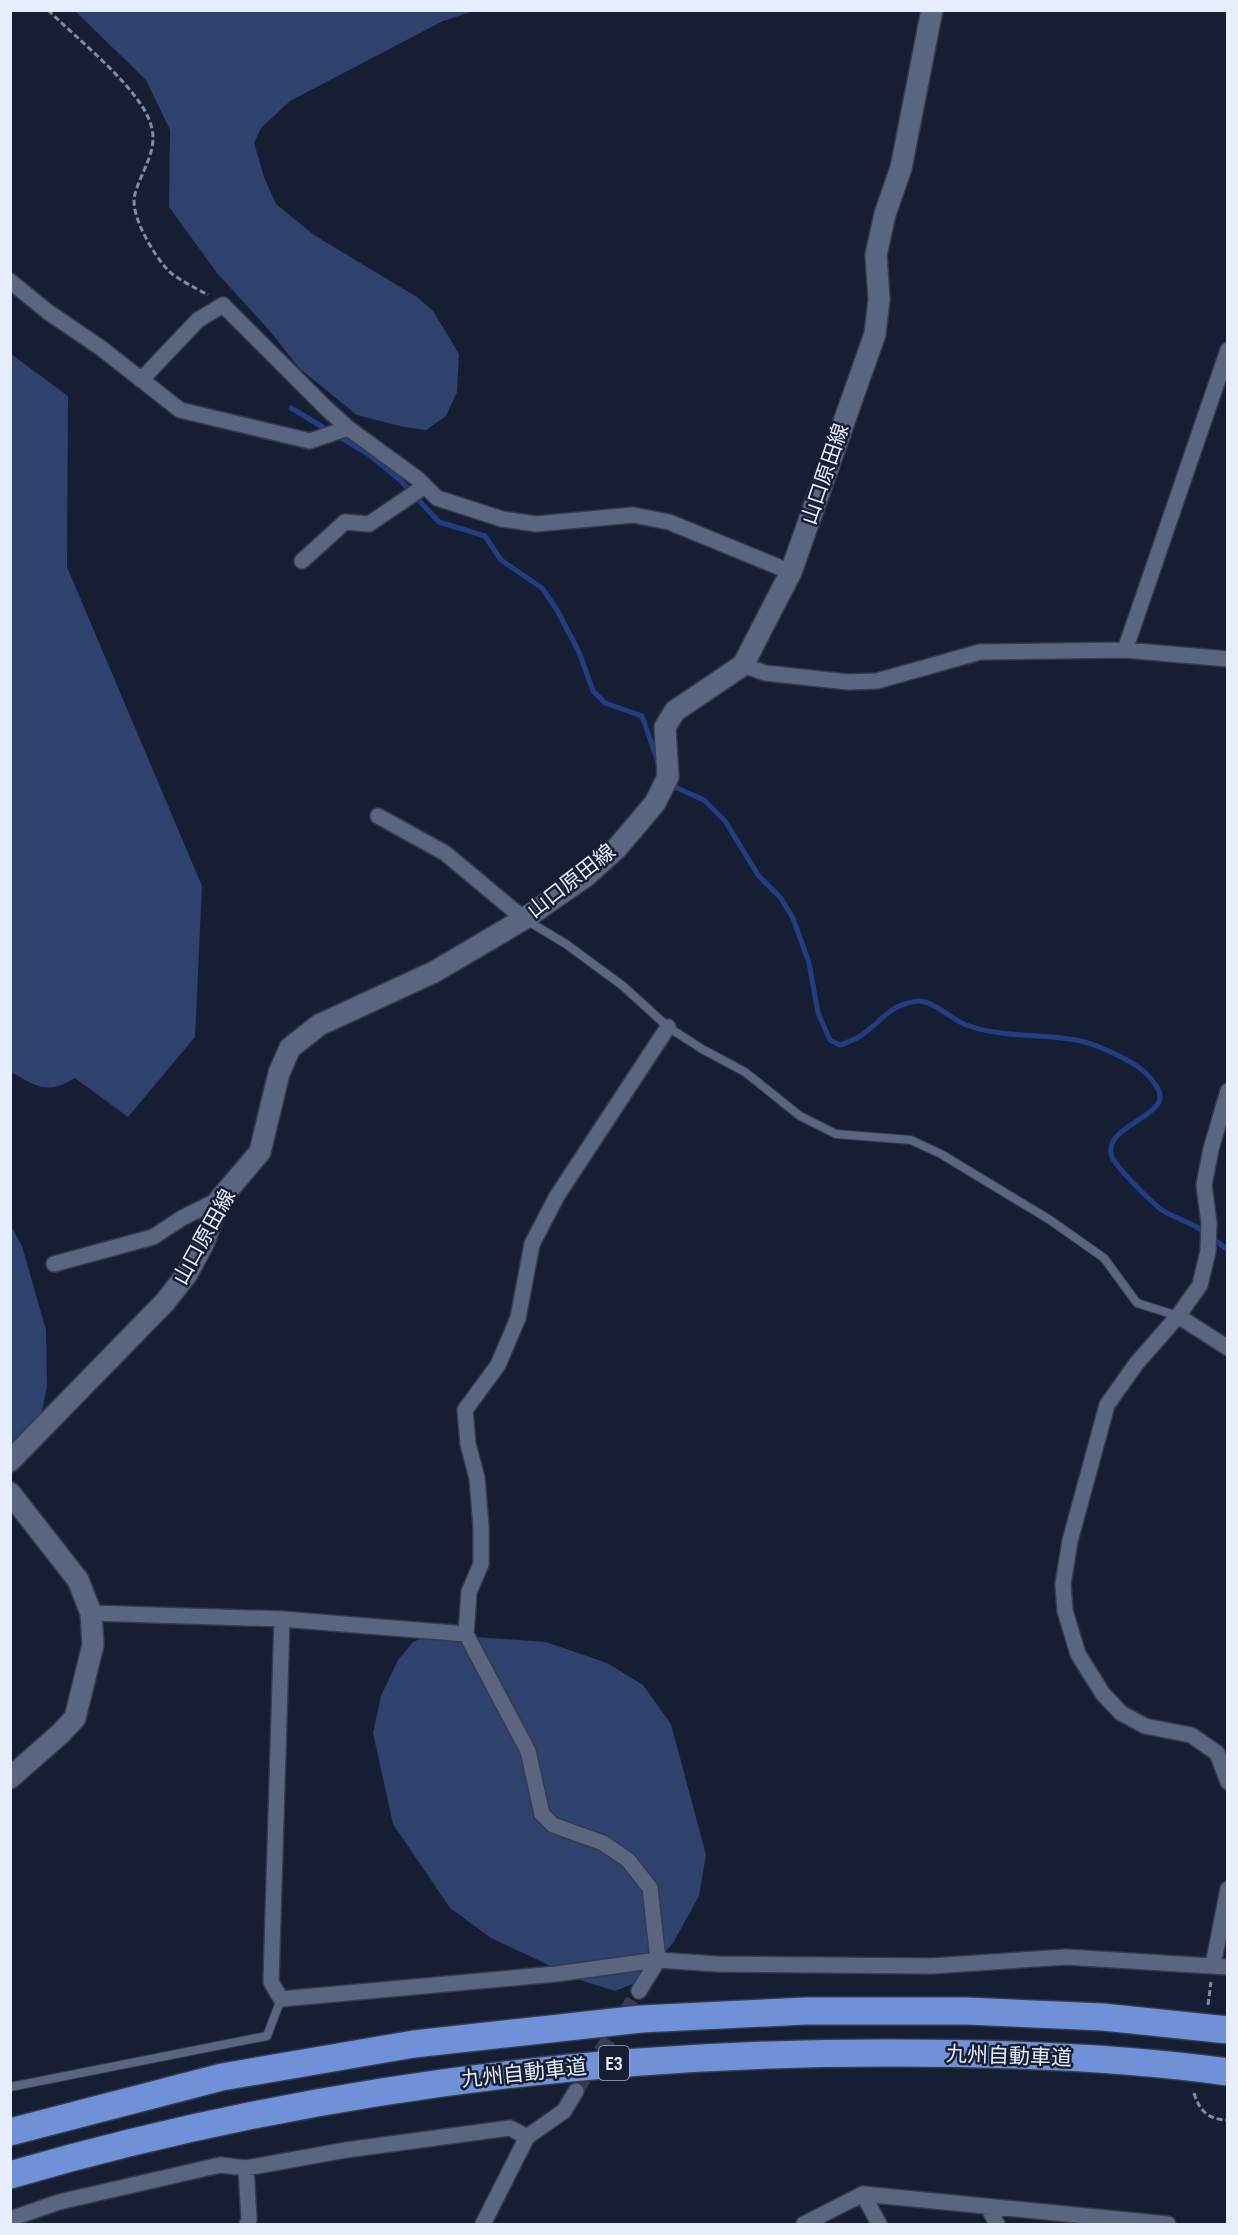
<svg xmlns="http://www.w3.org/2000/svg" width="1238" height="2235" font-family="'Sofia Sans Condensed','Noto Sans JP',sans-serif">
<rect width="100%" height="100%" fill="#151e33"/>
<!-- green -->
<path fill="#2f426d" d="M75 11H498L471 12 443 21 290 101 261 128 254 143 264 177 276 204 314 235 417 297 433 311 459 354 457 392 446 416 426 430 404 427 357 415 300 369 269 330 217 273 169 207 170 130 146 80Z
M11 354 68 396 67 567 202 886 195 1037 128 1117 75 1078C47 1095 38 1087 11 1072Z
M10 1224 22 1246 46 1330 47 1387 40 1420 35 1428 11 1443Z
M433 1634 546 1642 607 1663 643 1685 671 1724 706 1855 699 1896 673 1943 640 1981 615 1991 583 1981 491 1938 450 1908 393 1824 373 1733 381 1696 398 1660 413 1642Z"/>
<g fill="none" stroke-linecap="round" stroke-linejoin="round">
<!-- stream -->
<path stroke="#223e83" stroke-width="5" d="M291 408 368 454 400 480 439 522 485 536 501 560 542 588 557 610 579 652 593 691 605 703 642 716 659 765
M671 782 675 787 704 800 725 821 758 875 780 897 793 918 809 963 818 1013 830 1040 840 1045C845 1043 851 1041 857 1038 880 1025 886 1005 918 1001 933 1000 952 1020 966 1025 1000 1037 1035 1034 1070 1039 1088 1041 1105 1049 1121 1057 1137 1065 1148 1072 1158 1089 1173 1117 1100 1125 1112 1157 1117 1168 1151 1202 1162 1210 1172 1217 1184 1220 1195 1226 1206 1232 1217 1242 1228 1250"/>
<!-- street-tunnel -->
<path stroke="#343d51" stroke-width="15" stroke-dasharray="15 8" stroke-linecap="butt" d="M576 2091 639 1991"/>
<!-- lane casing -->
<g stroke="#353a4c" stroke-width="10">
<path id="lane" d="M526 920 566 944 623 986 668 1027 702 1049 745 1072 800 1116 836 1134 911 1140 941 1154 1050 1220 1104 1258 1137 1303 1178 1316
M10 2087 267 2036 281 1999"/>
</g>
<!-- street casing -->
<g stroke="#353a4c" stroke-width="18">
<path id="street" d="M10 281 48 312 101 348 180 410 310 441 348 428
M141 380 198 320 223 305 327 409 348 428 418 479 437 498 502 519 536 524 633 515 669 522 791 572
M302 561 345 522 369 524 425 486
M1125 650 1228 350
M743 665 765 673 848 682 877 681 980 652 1125 650 1228 659
M378 816 445 853 524 919
M1228 1091 1211 1149 1204 1185 1209 1223 1208 1251 1200 1285 1178 1316 1136 1364 1107 1405 1070 1541 1063 1584 1065 1611 1078 1654 1103 1694 1121 1713 1145 1726 1191 1735 1217 1753 1228 1782
M54 1264 153 1237 182 1218 220 1199
M1178 1316 1228 1348
M91 1613 282 1619 466 1634
M282 1619 271 1982 281 1999 556 1974 658 1960 717 1964 931 1966 1066 1957 1228 1967
M1213 1965 1228 1889
M639 1991 658 1960 650 1888 628 1860 603 1843 553 1825 542 1814 528 1751 466 1634 469 1592 481 1564V1527L477 1478 468 1444 465 1410 498 1365 518 1318 532 1244 557 1196 668 1027
M246 2168 249 2220 247 2224
M863 2194 879 2224
M988 2207 997 2224
M10 2219 59 2202 220 2165 246 2168 346 2150 510 2128 527 2137
M483 2224 527 2137 564 2111 576 2091
M804 2224 863 2194 1168 2224"/>
</g>
<!-- secondary casing -->
<g stroke="#353a4c" stroke-width="24">
<path id="secondary" d="M10 1461 165 1302 187 1274 203 1244 220 1199 260 1152 279 1073 290 1048 319 1025 434 972 524 919 586 876 617 848 655 803 668 777 665 727 675 711 743 665 791 572 875 334 879 299 876 255 885 214 901 168 932 10
M10 1493 78 1580 91 1613 93 1645 75 1718 60 1734 10 1778"/>
</g>
<!-- highway casing -->
<g stroke="#353a4c" stroke-width="30">
<path id="highway" d="M10 2132 222 2077 414 2044 641 2019 806 2011H967L1103 2017 1228 2030
M10 2175C299 2091 594 2052 895 2053 1005 2053 1118 2057 1228 2072"/>
</g>
<!-- path -->
<path stroke="#838b9d" stroke-width="3" stroke-dasharray="6 3" stroke-linecap="butt" d="M48 10C76 38 141 89 151 125 159 150 141 171 135 194 129 214 153 253 166 268 174 278 196 288 208 295
M1208 2005 1211 1982
M1194 2093C1199 2110 1208 2120 1228 2120"/>
<!-- lane -->
<use href="#lane" stroke="#5a6680" stroke-width="8"/>
<!-- street -->
<use href="#street" stroke="#5a6680" stroke-width="15"/>
<!-- secondary -->
<use href="#secondary" stroke="#5a6680" stroke-width="21"/>
<!-- highway -->
<use href="#highway" stroke="#7090d8" stroke-width="27"/>
</g>
<g text-anchor="middle" stroke-width="5" stroke-linejoin="round" paint-order="stroke">
<!-- shield labels -->
<rect fill="#151e33" stroke="#a7afc0" stroke-width="1.5" x="599" y="2046" width="30" height="34" rx="4.5"/>
<g font-size="20" font-weight="bold" fill="#e6edfc">
<text x="614" y="2070">E3</text>
</g>
<!-- street labels -->
<g font-size="21" fill="#e6edfc" stroke="#151e33">
<text transform="translate(825 474) rotate(-71)" y="7">山口原田線</text>
<text transform="translate(571 881) rotate(-38)" y="7">山口原田線</text>
<text transform="translate(204 1237) rotate(-61)" y="7">山口原田線</text>
<text transform="translate(1009 2056) rotate(2)" y="7">九州自動車道</text>
<text transform="translate(524 2073) rotate(-6)" y="7">九州自動車道</text>
</g>
</g>
<!-- border -->
<rect width="1238" height="2235" fill="none" stroke="#e6edfc" stroke-width="24"/>
</svg>
